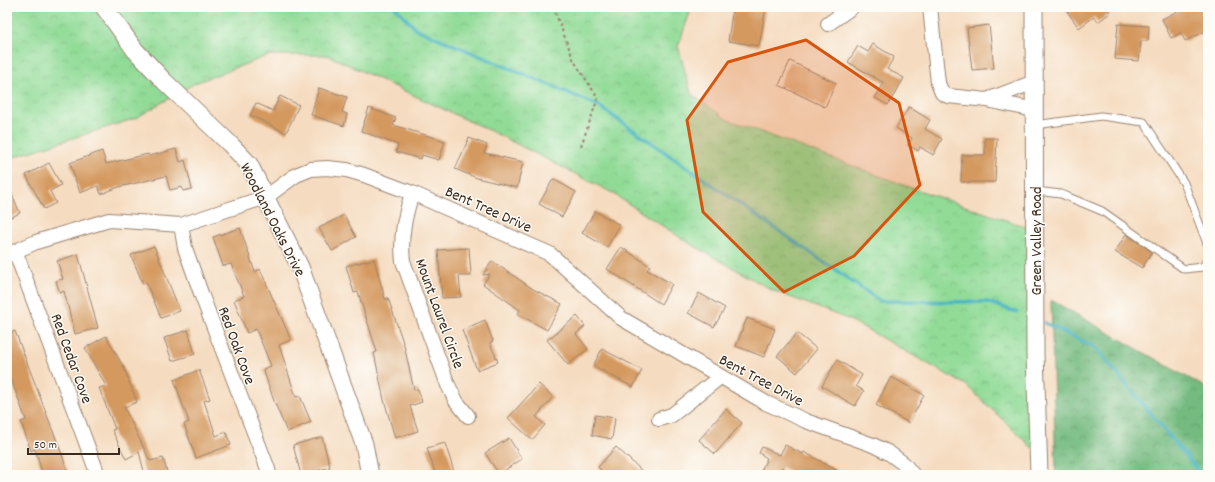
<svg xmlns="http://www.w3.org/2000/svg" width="1215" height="482" font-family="Dekko,sans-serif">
<defs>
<pattern id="forest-crowns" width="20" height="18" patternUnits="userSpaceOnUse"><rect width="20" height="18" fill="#74bb80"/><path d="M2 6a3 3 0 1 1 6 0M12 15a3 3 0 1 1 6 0" fill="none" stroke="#609868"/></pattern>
<pattern id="park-crowns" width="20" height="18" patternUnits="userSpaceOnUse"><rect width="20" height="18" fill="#91db97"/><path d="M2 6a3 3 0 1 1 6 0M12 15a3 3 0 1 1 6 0" fill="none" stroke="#7ebc82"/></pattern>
</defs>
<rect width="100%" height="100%" fill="#fdfcf7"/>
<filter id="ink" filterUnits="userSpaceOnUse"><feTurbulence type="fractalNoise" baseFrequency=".025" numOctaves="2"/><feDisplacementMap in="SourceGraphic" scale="8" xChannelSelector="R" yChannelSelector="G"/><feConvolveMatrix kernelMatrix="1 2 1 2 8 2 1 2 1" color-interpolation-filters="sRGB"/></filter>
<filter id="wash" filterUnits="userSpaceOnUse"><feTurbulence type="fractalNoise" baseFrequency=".012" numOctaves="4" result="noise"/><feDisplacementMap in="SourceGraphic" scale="16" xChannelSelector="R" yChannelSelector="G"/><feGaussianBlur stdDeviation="0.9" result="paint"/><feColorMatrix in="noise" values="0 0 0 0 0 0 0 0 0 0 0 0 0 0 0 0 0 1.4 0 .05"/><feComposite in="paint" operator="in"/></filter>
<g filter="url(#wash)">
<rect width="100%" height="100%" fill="#f5dbbf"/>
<!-- forest -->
<path fill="url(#forest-crowns)" stroke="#58724f" d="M1051 300 1208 389V475H1056Z"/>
<!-- park -->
<path fill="url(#park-crowns)" stroke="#66825a" d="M7 7H692L678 46 691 94 726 119 912 188 1035 230 1038 453 966 385 850 320 772 290 689 243 609 191 497 134 327 55H270L195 83 136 118 7 159Z"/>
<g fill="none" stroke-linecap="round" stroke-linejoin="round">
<!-- stream -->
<path stroke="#47b4c2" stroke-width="3.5" d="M395 7 416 29 597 105 880 301 987 302 1017 312
M1045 323 1095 347 1202 475"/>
</g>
<g id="blocks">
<!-- building -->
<path fill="#d4995f" d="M733 7H766L759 46 728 41Z
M1064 7H1107L1110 13 1098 22 1094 17 1079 28Z
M1186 7H1208V30L1185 41 1181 33 1171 38 1162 19Z
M1118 24 1149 26 1148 41H1141L1139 61 1115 59Z
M989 25 994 68 972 70 967 28Z
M873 44 894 57 887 69 904 78 888 105 875 98 884 83 848 62 858 46 868 52Z
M790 61 836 83 825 107 779 85Z
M319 88 347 97 342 112 347 114 344 126 311 115Z
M280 96 299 105 286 133 250 115 256 103 273 111Z
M909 107 930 120 925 129 942 139 933 155 920 147 918 151 908 145 912 138 896 128Z
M369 108 396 118 393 125 445 141 439 160 422 155 421 159 396 152 398 145 361 131Z
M469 138 487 145 484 153 523 162 517 188 477 178 455 169Z
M985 138H997L995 182H961L962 155H985Z
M176 149 180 162 185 160 192 189 183 191 182 187 170 190 166 176 119 187 101 194 98 186 80 193 70 163 102 151 106 164 148 154 149 156Z
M49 163 61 185 50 191 56 203 44 209 26 175Z
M553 179 576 192 562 217 539 204Z
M7 182 20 213 7 219Z
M595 211 620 225 607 247 582 233Z
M344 215 356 237 332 251 319 228Z
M240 228 255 272 260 269 291 340 279 345 296 397 300 396 311 422 287 432 274 401 263 369 271 366 256 329 247 333 234 300 244 296 231 264 223 266 213 237Z
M1126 234 1152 252 1142 268 1115 252Z
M154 246 180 311 161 318 146 282 143 284 131 255Z
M621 247 650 266 647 270 672 284 661 304 607 269Z
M469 248 471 276H459L461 297 442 298 438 250Z
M78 254 98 328 75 334 64 291 60 293 56 281 63 279 57 261Z
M374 259 385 299 388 298 404 345 414 390 418 389 422 402 410 406 418 431 395 438 384 400 374 353 377 352 358 292 354 293 346 266Z
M492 261 533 289 562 304 547 330 518 314 520 310 483 284 490 274 483 275Z
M699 293 725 308 714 327 688 313Z
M577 316 585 326 576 334 588 349 568 365 547 340Z
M747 318 775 329 764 357 736 346Z
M485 320 493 341 490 343 498 362 477 370 462 330Z
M188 330 195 354 172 361 164 338Z
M15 331 61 452 69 475H43L35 449 31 451 21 422 26 420 7 368V334Z
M797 333 817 349 797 373 777 356Z
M106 336 124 368 137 402 124 407 150 461 163 458 168 475H145L139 452 126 459 112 430 115 429 99 388 106 386 85 348Z
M602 349 642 370 633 387 593 366Z
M837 360 862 375 856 386 864 391 855 406 822 386Z
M199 370 210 399 204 401 216 436 226 432 231 445 196 458 184 424 189 422 174 380Z
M891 377 924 395 909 423 876 405Z
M539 384 553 397 536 417 545 425 532 440 508 418Z
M726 409 742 423 715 454 699 440Z
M595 415 615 418 612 439 592 435Z
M322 437 330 467 301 475 293 445Z
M509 438 522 459 499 474 485 453Z
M445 443 455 475H436L427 448Z
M785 445 803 454 804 452 845 475H797L782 467 779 475H759L767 458 759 453 762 447 780 455Z
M616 447 641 470 636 475H606L598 467Z"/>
</g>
</g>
<g filter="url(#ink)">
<use href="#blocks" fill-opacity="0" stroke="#98826e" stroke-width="1"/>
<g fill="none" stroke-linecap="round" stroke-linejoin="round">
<!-- service casing -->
<g stroke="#98826e" stroke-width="9">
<path id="service" d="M1035 125 1101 116 1144 122 1184 183 1208 246
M1035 191 1061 194 1102 211 1184 269 1203 267 1208 258"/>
</g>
<!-- minor casing -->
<g stroke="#98826e" stroke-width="16">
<path id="minor" d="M930 7 938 83 942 93 948 96 987 100 1035 110
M828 24 852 7
M987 100 1034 82
M412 193C405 216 400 236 403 261L448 385 456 401 468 416
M181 225 185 248 202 296 268 469 269 475
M16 253 98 475
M7 255 36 242 109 220 181 225 266 197 296 175 311 169 327 168 347 170 364 175 412 193 550 254 621 318 766 403 806 421 873 445 889 453 904 464 913 475
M659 419 672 415 720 377"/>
</g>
<!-- tertiary casing -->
<g stroke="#98826e" stroke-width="19">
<path id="tertiary" d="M104 7 135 50 164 81 230 144 249 164 300 267 356 422 364 444 370 475
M1034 7 1035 353 1039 475"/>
</g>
<!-- path -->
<path stroke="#98826e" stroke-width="2" stroke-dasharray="3 3" stroke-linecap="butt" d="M553 7 574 61 598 98 581 146"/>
<!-- service -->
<use href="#service" stroke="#fff" stroke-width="7"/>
<!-- minor -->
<use href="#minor" stroke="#fff" stroke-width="14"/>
<!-- tertiary -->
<use href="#tertiary" stroke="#fff" stroke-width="17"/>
</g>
</g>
<!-- marked area -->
<path fill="#d7540e" fill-opacity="0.2" stroke="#d7540e" stroke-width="3" stroke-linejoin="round" d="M806 40 899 103 920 185 854 256 784 292 703 212 687 120 728 62Z"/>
<g text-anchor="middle" stroke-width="3" stroke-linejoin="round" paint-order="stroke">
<!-- street labels -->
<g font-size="16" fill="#3b2a1e" stroke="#fdfcf7">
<text transform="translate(489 208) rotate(24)" y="6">Bent Tree Drive</text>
<text transform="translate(274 219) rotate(63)" y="6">Woodland Oaks Drive</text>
<text transform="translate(1035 241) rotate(-90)" y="6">Green Valley Road</text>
<text transform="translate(441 313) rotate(70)" y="6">Mount Laurel Circle</text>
<text transform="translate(238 345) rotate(70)" y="6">Red Oak Cove</text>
<text transform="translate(73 358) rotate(70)" y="6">Red Cedar Cove</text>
<text transform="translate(762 379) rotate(28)" y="6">Bent Tree Drive</text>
</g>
</g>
<!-- margin -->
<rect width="1215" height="482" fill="none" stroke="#fdfcf7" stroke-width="24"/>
<!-- scale -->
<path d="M28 448v6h91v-6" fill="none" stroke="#3b2a1e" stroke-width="2"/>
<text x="34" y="448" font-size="12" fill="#3b2a1e" stroke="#fdfcf7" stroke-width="3" paint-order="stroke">50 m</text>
</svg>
